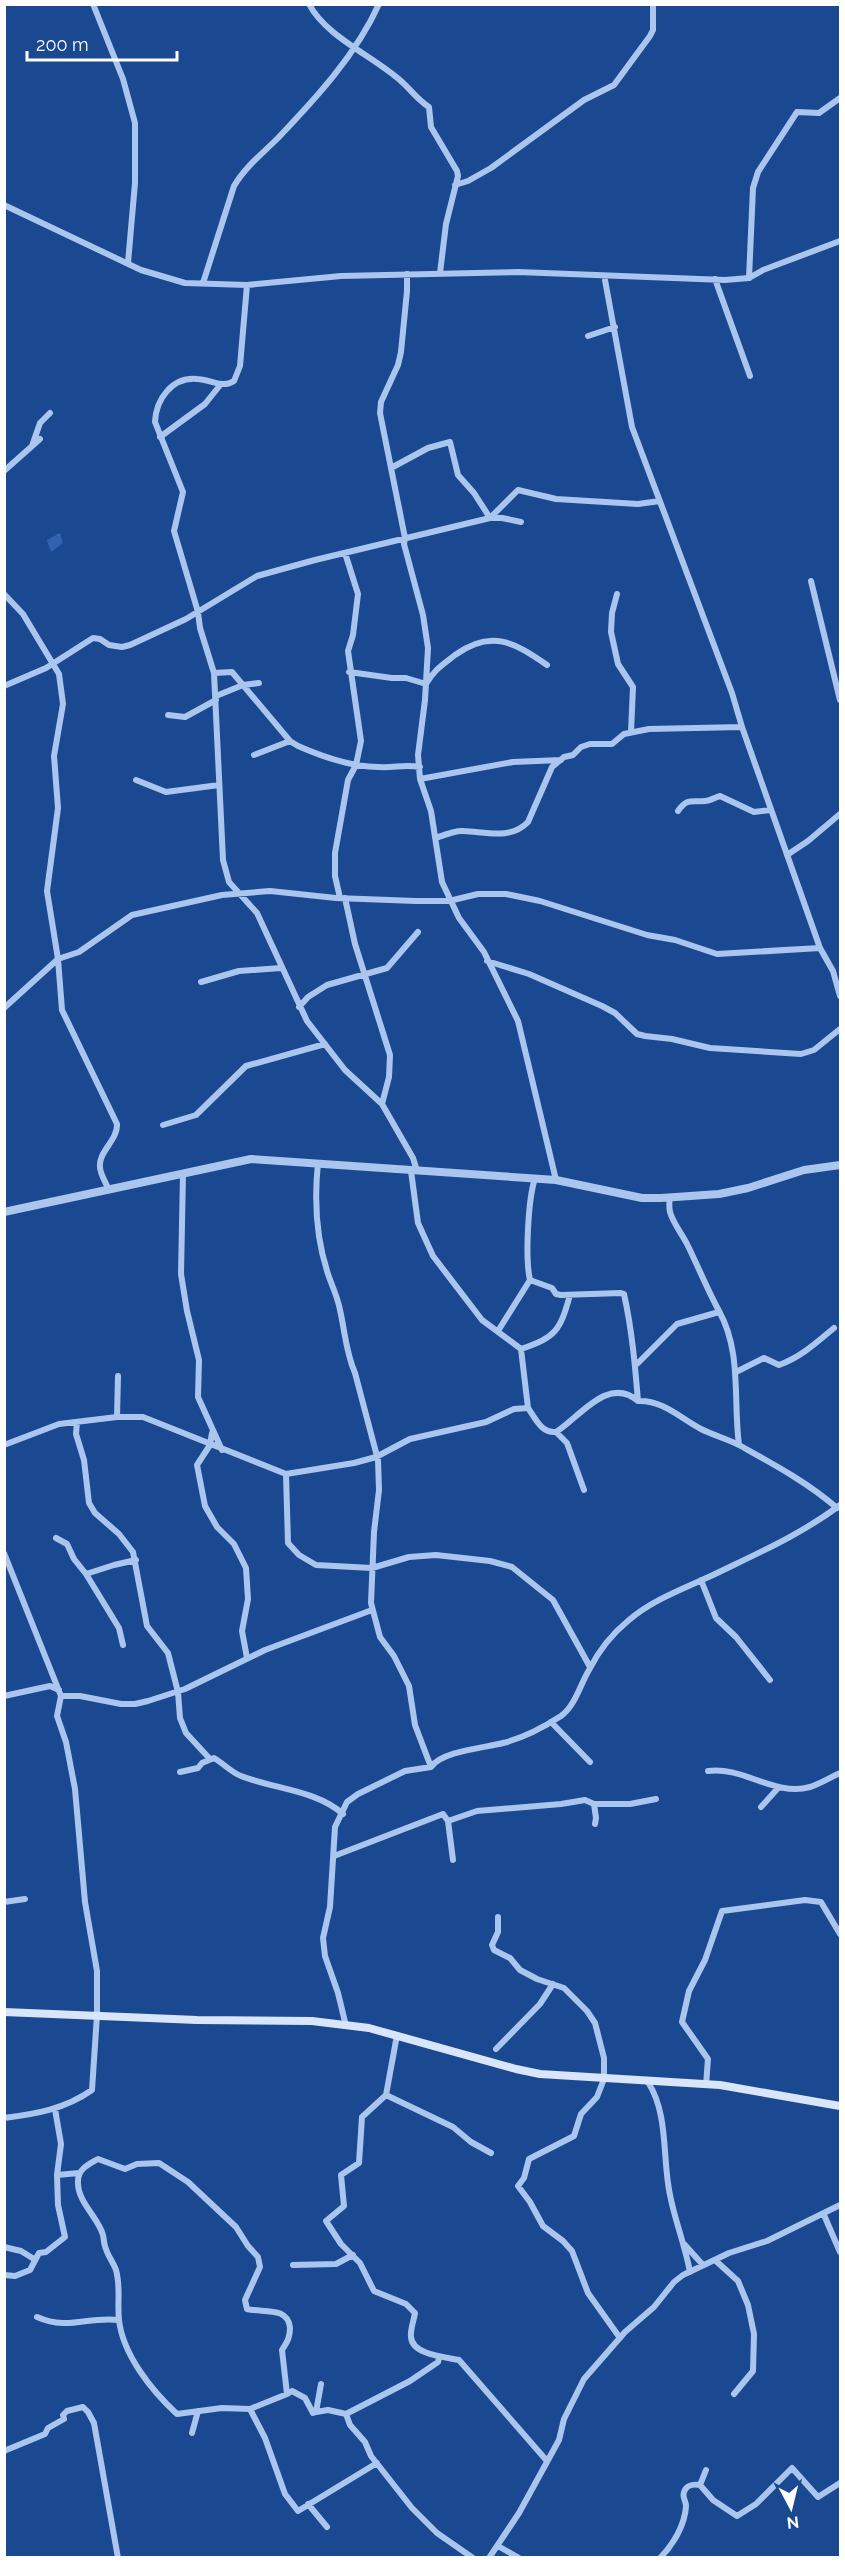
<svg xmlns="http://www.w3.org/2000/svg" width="845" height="2562" font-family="Raleway,sans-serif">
<defs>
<pattern id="park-tufts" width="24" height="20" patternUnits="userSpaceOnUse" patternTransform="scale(1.5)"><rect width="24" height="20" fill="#2f62af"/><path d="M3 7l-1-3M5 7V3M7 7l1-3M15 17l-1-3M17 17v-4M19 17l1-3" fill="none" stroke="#4e7abb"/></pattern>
</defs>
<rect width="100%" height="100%" fill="#1b4991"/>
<!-- park -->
<path fill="url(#park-tufts)" d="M60 533 63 543 51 552 47 540Z"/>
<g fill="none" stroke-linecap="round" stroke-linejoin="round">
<!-- minor -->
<path stroke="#abc6ee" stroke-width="6" d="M93 4 123 79 135 123V183L128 263
M309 4C326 37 375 57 402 82 412 91 418 100 429 107L431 127 457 171 458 176 446 224 440 273
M455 185 468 181 491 168 584 100 614 85 650 36 653 30V5
M4 205 141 270 185 283 247 285 341 276 518 272 725 280 749 278 763 270 840 241
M407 274V291L401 352 398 365 381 402 380 413 405 538 404 544 423 615 428 648 425 700 418 755 420 779 431 811 442 882 459 918 484 952 518 1021 556 1180
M749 278 753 188 758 172 797 112 819 113 840 98
M715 279 750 376
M605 280 632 427 732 693 742 727 820 948 833 971 840 996
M203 283 234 186C245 167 263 153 278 138 316 98 356 55 379 4
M247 285 240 366 234 381C222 389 210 379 197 379 172 377 156 399 155 422L183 492 174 531 198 612 200 628 214 673 223 860 229 882 257 913 307 1021 345 1070 382 1104 413 1158 417 1171
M588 336 615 327
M160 437 205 404 221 384
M32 446 40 423 50 413
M391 468 428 448 450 442 458 475 474 493 490 518 518 490 556 499 638 504 660 501
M4 471 40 439
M811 581 840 700
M4 594 23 614 59 674 63 704 54 756 58 808 47 891 58 959 62 1010 117 1124C118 1140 98 1152 100 1167 100 1174 106 1183 109 1190
M617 594 612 613 611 632 618 664 633 687 631 732
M349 672 392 678H406L426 684C435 669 441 666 455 655 491 629 514 642 547 665
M214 673 232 672 290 741 298 746C323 757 352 767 379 767 394 768 405 764 420 767
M4 686 46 668 93 638 100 639 109 645 122 647 130 645 186 619 257 576 315 560 490 518H502L521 522
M216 696 243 685 259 683
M168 715 185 717 216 700
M254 755 290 741
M420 779 513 762 561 760
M136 780 166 792 219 785
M678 811C687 798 691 802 705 801 711 801 715 797 720 796L754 812 771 810
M436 838C444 835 455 830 464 831 486 832 511 840 528 822L552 767 564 757 573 755 581 747 590 744H612L624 734 649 729 742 727
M787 855 808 841 840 814
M340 898 335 876V853L348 780 356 765 361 741 348 651 353 635 358 594 345 553
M345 898 355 944 390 1055 389 1077 382 1104
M487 961 529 974 602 1006 615 1013 637 1034 645 1036 672 1039 710 1048 801 1054 814 1050 840 1029
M201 982 239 971 281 968
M299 1007 308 997 327 985 387 968 418 932
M4 1008 58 959 79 952 132 915 222 895 270 891 336 898 416 901H449L478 894H506L540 901 647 935 675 940 717 954 820 948
M163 1125 196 1115 246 1066 325 1044
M318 1163C314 1201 316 1238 328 1274 332 1286 338 1298 340 1310 345 1332 346 1353 355 1373L378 1460 379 1490 374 1532 371 1603 380 1637 394 1656 409 1686 415 1725 431 1767
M183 1174 181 1274 187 1311 199 1360 198 1397 222 1450
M535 1178C528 1200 525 1258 530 1280L552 1288 556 1294 561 1295 621 1293 624 1294C632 1330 635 1365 638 1401
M670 1198C669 1203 669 1207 670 1212 673 1223 682 1234 687 1244 698 1266 707 1289 719 1311 742 1352 733 1400 739 1445
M498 1331 530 1280
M521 1349C556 1337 560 1331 570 1295
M637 1364 677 1324 719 1312
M736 1372 764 1358 779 1365C801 1357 816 1343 834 1328
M528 1408C536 1419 541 1433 556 1432 579 1418 608 1375 638 1401 663 1400 680 1418 701 1429 713 1435 727 1439 739 1445 773 1464 807 1482 837 1508
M117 1417 118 1376
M77 1422 76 1434 84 1460 89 1503 95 1513 119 1534 133 1552 147 1626 168 1653 178 1692 180 1718 186 1733 210 1759
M556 1432 567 1443 584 1490
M212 1433 210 1445 197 1465 205 1506 217 1527 234 1544 246 1568 248 1599 242 1631 247 1658
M4 1445 59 1424 117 1417H143L286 1474 354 1463 376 1457 410 1439 486 1422 514 1409 528 1408 521 1349 482 1320 433 1256 418 1223 411 1171
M286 1474 288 1543 299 1555 316 1565 372 1568 409 1557 436 1555 490 1561 512 1567 553 1600 590 1667
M56 1538 67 1544 74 1559 86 1574 119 1628 123 1645
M4 1553 61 1696 57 1716 66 1742 75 1789 85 1902 97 1971V2015L92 2090C65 2109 36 2114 4 2118
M86 1574 114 1565 136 1560
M701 1580 716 1618 736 1637 770 1680
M4 1696 50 1686 59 1690
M61 1696H80L121 1704H135L148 1701 185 1689 265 1650 372 1610
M551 1722 590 1762
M708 1771C743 1766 775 1797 810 1787 820 1784 831 1777 840 1773
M180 1772 198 1768 202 1763 214 1758C223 1763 232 1773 241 1776 274 1789 316 1790 343 1814
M594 1804H630L656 1799
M761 1807 779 1787
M448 1821 477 1811 561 1804 585 1800 594 1804 596 1818 595 1824
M334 1856 443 1814 448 1821 453 1860
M4 1902 25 1899
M498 1917V1932L492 1945 494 1950 510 1958 520 1970 537 1979 564 1988 587 2011 595 2023 604 2058V2079L597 2097 581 2114 574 2136 529 2159 524 2178 518 2186 530 2202 543 2226 563 2241 572 2251 588 2293 620 2338
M346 2026 338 1993 325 1956 323 1938 330 1907 335 1827 347 1802 358 1794 405 1771 431 1767C442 1751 484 1748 503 1743 523 1738 544 1727 561 1716 575 1706 580 1685 589 1670 598 1652 613 1633 629 1620 652 1600 685 1588 713 1575 756 1554 802 1534 840 1505
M397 2035 386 2095 362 2117 359 2163 341 2175 344 2206 326 2221 341 2244 360 2263 374 2291 406 2304 415 2313C414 2320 410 2330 411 2337 412 2355 446 2357 459 2360L547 2461
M496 2049 540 2004 553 1984
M648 2082C669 2115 662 2158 670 2195 675 2221 685 2245 690 2272
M706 2085 708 2059 682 2022 689 1991 705 1960 722 1911 805 1900 821 1902 840 1934
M386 2095 453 2127 471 2142 491 2153
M57 2175 79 2173
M824 2215 840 2252
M685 2245 703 2265
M4 2247 21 2251 34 2259
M716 2261 738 2281 748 2305 754 2334 753 2371 734 2394
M293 2265 336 2264 353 2255
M4 2275 15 2276 30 2270 39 2253 46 2252 65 2237 58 2205 57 2175 61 2144 55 2109
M37 2317C69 2331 87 2316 119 2320
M439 2358 438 2362 410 2381 346 2414 350 2425 365 2442 371 2456 412 2508 437 2533 473 2558
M287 2394 282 2350C287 2342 290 2338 290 2328 288 2306 263 2313 247 2309L245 2300 260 2267 258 2257 248 2246 236 2227 188 2182 159 2163 137 2164 125 2169 98 2159C89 2164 78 2169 78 2181 77 2202 98 2217 103 2235 104 2240 104 2245 106 2249 108 2256 113 2262 116 2270 121 2288 117 2303 119 2320 123 2355 152 2391 177 2414L222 2408 250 2409 287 2394 292 2391 305 2398 313 2413 316 2412 321 2384
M250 2409 265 2438 285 2494 298 2511 377 2463
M316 2412 328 2410 346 2414
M192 2433 198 2411
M4 2451 45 2434 48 2428 64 2419 63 2415 67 2411 83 2407 88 2412 94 2423 118 2558
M700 2485 706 2470
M308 2504 327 2527
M498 2546 519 2558
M489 2558 519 2513 559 2440 564 2419 584 2379 625 2332 654 2307 674 2282 683 2275 729 2253 767 2241 840 2205
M660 2558C673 2545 685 2525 686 2506 686 2501 682 2497 684 2492 686 2485 694 2484 700 2485L713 2500 737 2516 756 2504 792 2468 818 2497 840 2483"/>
<!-- tertiary -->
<path stroke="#abc6ee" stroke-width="8" d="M4 1212 251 1159 556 1180 642 1198H661L719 1194 748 1188 804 1170 840 1165"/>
<!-- secondary -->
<path stroke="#d8e5fa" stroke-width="8" d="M4 2012 197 2020 312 2021 369 2028 516 2069 540 2074 720 2085 840 2106"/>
</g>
<!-- border -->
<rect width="845" height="2562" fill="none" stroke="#ffffff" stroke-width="12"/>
<!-- north arrow -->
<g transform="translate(791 2508) rotate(173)" stroke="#1b4991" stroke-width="4.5" paint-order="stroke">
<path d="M0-4.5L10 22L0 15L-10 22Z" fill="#ffffff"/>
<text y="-9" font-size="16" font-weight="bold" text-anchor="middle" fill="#ffffff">N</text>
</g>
<!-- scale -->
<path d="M27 51v9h150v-9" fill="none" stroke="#ffffff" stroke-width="3"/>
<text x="36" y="51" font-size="18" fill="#ffffff" stroke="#1b4991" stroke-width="4.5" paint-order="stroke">200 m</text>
</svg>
